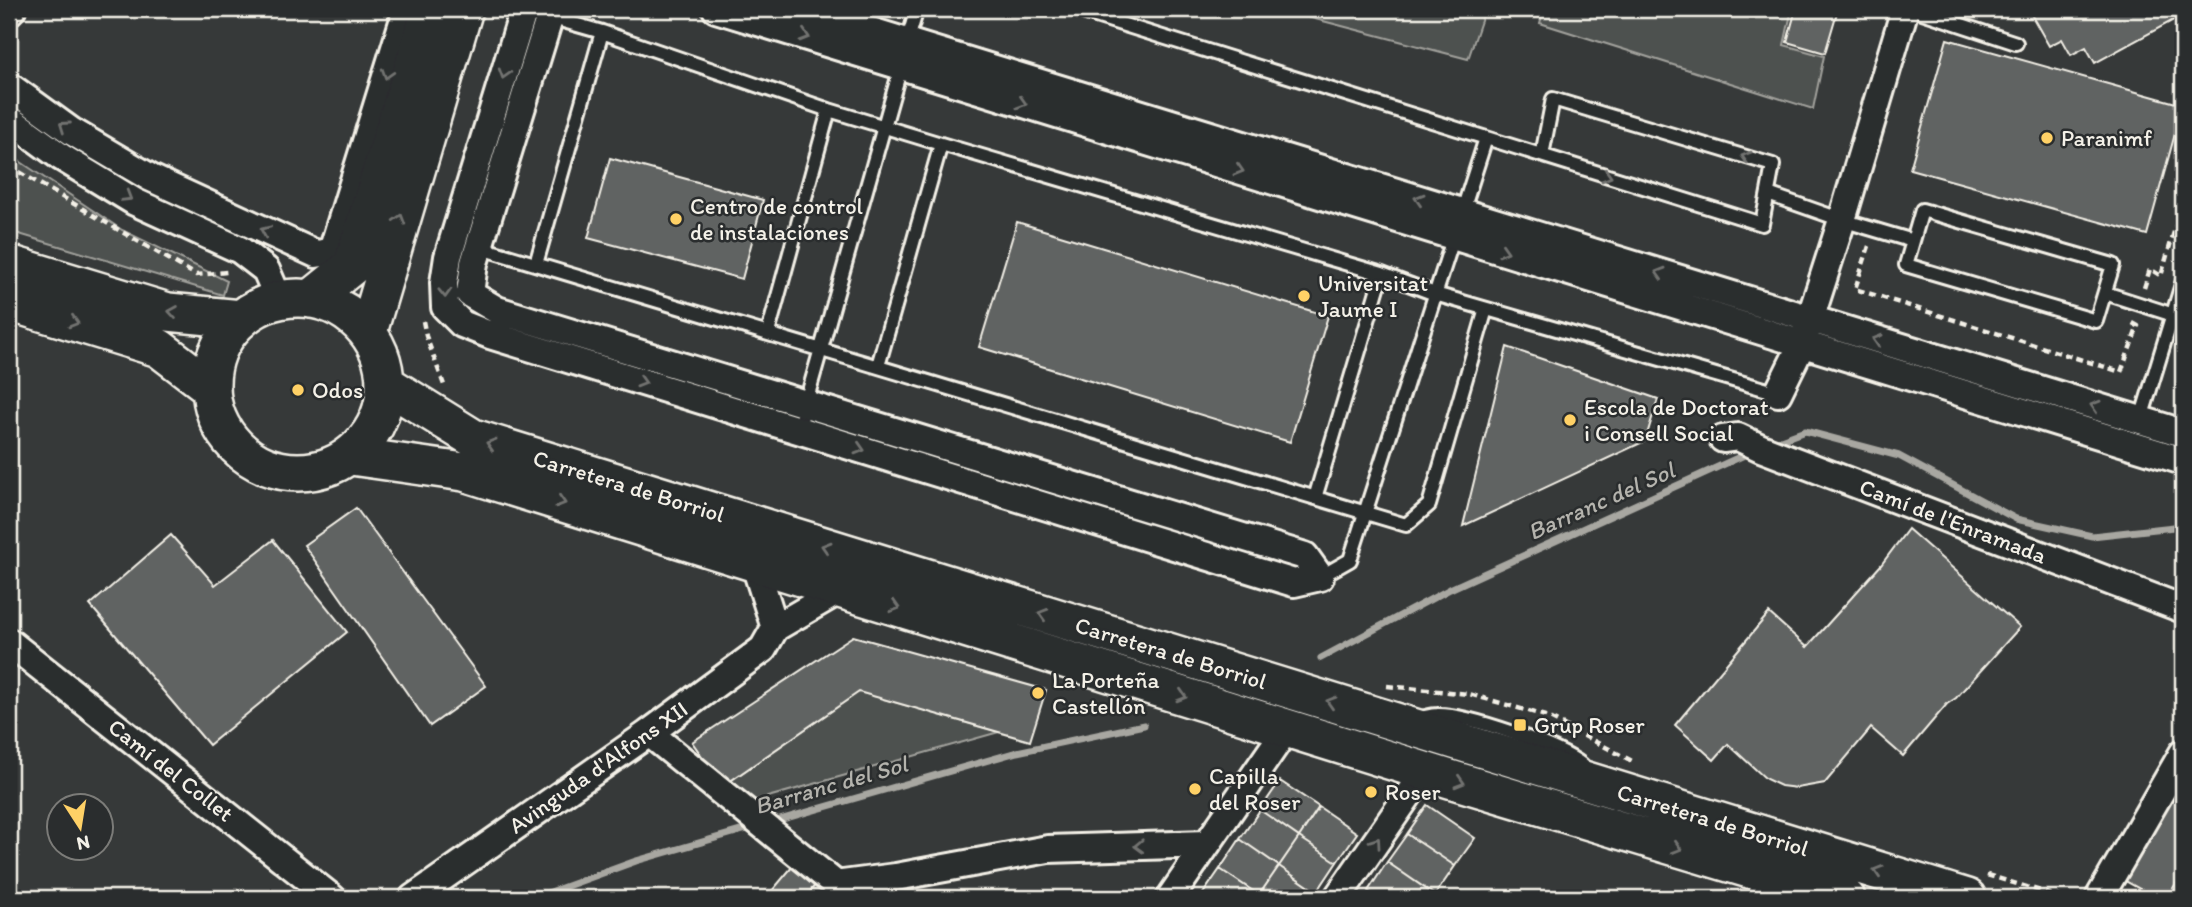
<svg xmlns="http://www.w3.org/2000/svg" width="2192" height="907" font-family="Itim,sans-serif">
<rect width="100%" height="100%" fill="#363939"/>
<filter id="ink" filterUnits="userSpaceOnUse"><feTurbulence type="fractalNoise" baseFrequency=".0143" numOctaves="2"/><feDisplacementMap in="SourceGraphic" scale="14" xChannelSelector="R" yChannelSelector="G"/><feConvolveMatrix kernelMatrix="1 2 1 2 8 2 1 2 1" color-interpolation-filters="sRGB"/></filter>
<g filter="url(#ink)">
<!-- green -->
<path fill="#4e514f" stroke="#a1a19c" stroke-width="2" d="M1302 9H1485L1468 59 1300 15Z
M1544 9H1792L1784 45 1824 56 1813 109 1540 23Z
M9 154 122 230 227 281 223 295 9 231Z
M859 692 999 732 750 802 723 786Z"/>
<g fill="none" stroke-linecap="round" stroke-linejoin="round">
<!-- stream -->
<path stroke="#a8a7a1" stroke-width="7" d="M1770 444 1805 431 1899 456 2016 519 2092 536 2183 526
M1321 658 1450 589 1753 451
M769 823 1017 752 1144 725
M534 898 636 861 754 827"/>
</g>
<!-- building -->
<path fill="#616362" stroke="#f4f1e8" stroke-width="2" d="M1796 9H1838L1825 53 1787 42Z
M2028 9H2183V15L2095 63 2086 47 2071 55 2062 39 2049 46Z
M1947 39 2183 105 2147 235 1910 169Z
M610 158 763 200 742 279 588 238Z
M1017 222 1328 316 1290 442 979 347Z
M1507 347 1658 399 1645 441 1463 526Z
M356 508 486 686 430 726 304 545Z
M1908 529 2020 627 1956 698 1947 704 1903 756 1871 728 1825 783 1797 788 1781 786 1766 779 1728 744 1714 760 1675 725 1769 613 1807 647 1881 565Z
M171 535 215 585 273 540 347 632 209 745 90 605Z
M853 636 1046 690 1030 741 859 692 723 786 692 742Z
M2183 772V872L2167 898H2156L2122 879Z
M1280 781 1319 807 1299 837 1260 810Z
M1427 805 1475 838 1455 866 1407 834Z
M1319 807 1357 833 1337 862 1299 837Z
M1260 810 1299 837 1279 866 1240 839Z
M1407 834 1455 866 1435 895 1387 862Z
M1299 837 1337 862 1317 892 1279 866Z
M1240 839 1279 866 1259 895 1220 869Z
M1387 862 1435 895 1433 898H1378L1368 891Z
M793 866 816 884 805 898H766Z
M1279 866 1317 892 1313 898H1263L1259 895Z
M1220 869 1259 895 1257 898H1200Z
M816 884 834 898H805Z"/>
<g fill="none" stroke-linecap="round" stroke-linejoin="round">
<!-- lane casing -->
<g stroke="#f4f1e8" stroke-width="18">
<path id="lane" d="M1073 9 1762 224 1773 165 1553 99 1542 155
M1913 9 2016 43
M546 16 602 32 829 110 941 144 1382 274 1435 294 1778 393
M906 46 917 9
M1768 194 1842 220 1913 241
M1922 210 2113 265 2096 321 1906 265Z
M1462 213 1486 138
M478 247 1406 525 1429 505 1486 309
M536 264 602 32
M2105 293 2183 318
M768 333 829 110
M878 366 941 144
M2140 422 2183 281
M798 430 902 63
M1315 498 1382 274
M1320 577 1350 560 1455 233
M1421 718C1426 717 1432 715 1437 715 1467 714 1559 746 1582 765"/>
</g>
<!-- street casing -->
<g stroke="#f4f1e8" stroke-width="32">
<path id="street" d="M524 9 448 257 444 283 445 307 462 324 490 335 1294 583 1320 577 1305 556 497 310 470 294 474 263 552 9
M716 9 2183 461
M799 9 2183 433
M9 12 12 9
M9 86 71 131 151 178 316 254 329 252 334 245 407 9
M9 119 61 157 135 202 240 250 266 270 279 300
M1778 393 1802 344 1842 220 1905 9
M1723 439 1738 437 1761 448 2183 609
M754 562 775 628
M9 642 332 898
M649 733 849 895
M835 885 896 877 1048 849 1207 844
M413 898 649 733 763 649 775 628 840 590
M1170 898 1287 728
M1337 898 1425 771
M2099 898 2183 753"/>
</g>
<!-- secondary casing -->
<g stroke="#f4f1e8" stroke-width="42">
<path id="secondary" d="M9 264 168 312 241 319
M211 385a87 87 0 1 1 174 0a87 87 0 1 1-174 0Z
M311 299 352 266 431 9
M9 302 159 348 210 387
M368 332 464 9
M386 384 473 438 1967 898
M351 456 464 472 1450 779 1846 898"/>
</g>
<!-- path -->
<path stroke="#f4f1e8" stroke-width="4.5" stroke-dasharray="7 5" stroke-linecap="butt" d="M9 166 196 275 227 272
M1869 246 1855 289 2121 372 2138 326 2131 322
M2144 288 2150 269 2161 276 2183 201
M423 321 426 336 444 385
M1387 686 1469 694 1546 716 1636 763
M1987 875 2064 898"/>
<!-- lane -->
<use href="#lane" stroke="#2a2d2e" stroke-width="12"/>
<!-- street -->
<use href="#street" stroke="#2a2d2e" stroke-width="26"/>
<!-- secondary -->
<use href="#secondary" stroke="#2a2d2e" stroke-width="37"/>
</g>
<!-- one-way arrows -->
<defs><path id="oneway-chevron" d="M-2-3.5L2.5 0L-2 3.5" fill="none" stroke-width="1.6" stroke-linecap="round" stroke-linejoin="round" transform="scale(1.75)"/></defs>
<g stroke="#71726f">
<use href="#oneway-chevron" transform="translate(805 36) rotate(17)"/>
<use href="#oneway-chevron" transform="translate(387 74) rotate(107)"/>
<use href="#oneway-chevron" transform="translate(504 74) rotate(107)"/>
<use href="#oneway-chevron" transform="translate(1022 103) rotate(17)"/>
<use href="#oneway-chevron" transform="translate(64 126) rotate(-145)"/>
<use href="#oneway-chevron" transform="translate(1746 157) rotate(-163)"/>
<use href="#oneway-chevron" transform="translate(1239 170) rotate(17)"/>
<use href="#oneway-chevron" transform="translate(1607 176) rotate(17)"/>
<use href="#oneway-chevron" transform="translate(127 197) rotate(31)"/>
<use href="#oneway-chevron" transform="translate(1419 199) rotate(-163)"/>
<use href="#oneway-chevron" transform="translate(400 219) rotate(-73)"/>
<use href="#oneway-chevron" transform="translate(265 231) rotate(-156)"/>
<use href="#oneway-chevron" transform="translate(1504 251) rotate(17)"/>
<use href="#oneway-chevron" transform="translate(1660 273) rotate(-163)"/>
<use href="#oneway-chevron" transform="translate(445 293) rotate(88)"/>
<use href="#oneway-chevron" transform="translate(173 312) rotate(-171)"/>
<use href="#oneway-chevron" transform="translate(74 322) rotate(17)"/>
<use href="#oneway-chevron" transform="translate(1877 340) rotate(-163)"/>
<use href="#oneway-chevron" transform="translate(642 382) rotate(17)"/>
<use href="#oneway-chevron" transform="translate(2095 406) rotate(-163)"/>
<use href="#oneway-chevron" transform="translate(491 444) rotate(-163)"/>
<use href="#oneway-chevron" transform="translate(860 449) rotate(17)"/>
<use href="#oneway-chevron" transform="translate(561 502) rotate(17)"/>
<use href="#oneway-chevron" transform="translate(826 547) rotate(-163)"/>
<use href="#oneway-chevron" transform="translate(895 607) rotate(17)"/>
<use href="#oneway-chevron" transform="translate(1043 614) rotate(-163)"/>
<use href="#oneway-chevron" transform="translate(1182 696) rotate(17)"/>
<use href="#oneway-chevron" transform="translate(1331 702) rotate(-163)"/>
<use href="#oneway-chevron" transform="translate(1460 782) rotate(17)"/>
<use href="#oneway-chevron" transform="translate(1376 842) rotate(-55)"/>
<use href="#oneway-chevron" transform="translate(1139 846) rotate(178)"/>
<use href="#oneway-chevron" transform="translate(1677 848) rotate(17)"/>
<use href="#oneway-chevron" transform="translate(1878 871) rotate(-163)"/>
</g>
</g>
<!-- markers -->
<g fill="#ffd166" stroke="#2a2d2e" stroke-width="2.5">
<circle cx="2047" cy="138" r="7"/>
<circle cx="676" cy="219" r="7"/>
<circle cx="1304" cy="296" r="7"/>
<circle cx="298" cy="390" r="7"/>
<circle cx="1570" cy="420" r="7"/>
<circle cx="1038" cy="693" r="7"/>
<rect x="1513" y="718" width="14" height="14" rx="3.5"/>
<circle cx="1195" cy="789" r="7"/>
<circle cx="1371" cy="792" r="7"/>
</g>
<g text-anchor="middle" stroke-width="5" stroke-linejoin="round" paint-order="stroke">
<!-- poi labels -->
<g font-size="23" fill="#f4f1e8" stroke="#2a2d2e" text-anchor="start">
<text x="2061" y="146">Paranimf</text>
<text x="690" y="214">Centro de control<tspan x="690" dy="26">de instalaciones</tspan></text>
<text x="1318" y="291">Universitat<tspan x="1318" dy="26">Jaume I</tspan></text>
<text x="312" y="398">Odos</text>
<text x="1584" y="415">Escola de Doctorat<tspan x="1584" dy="26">i Consell Social</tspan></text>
<text x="1052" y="688">La Porteña<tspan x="1052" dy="26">Castellón</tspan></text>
<text x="1534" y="733">Grup Roser</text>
<text x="1209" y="784">Capilla<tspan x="1209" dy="26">del Roser</tspan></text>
<text x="1385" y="800">Roser</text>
</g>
<!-- street labels -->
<g font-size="23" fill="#f4f1e8" stroke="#2a2d2e">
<text transform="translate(629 486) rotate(17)" y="8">Carretera de Borriol</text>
<text transform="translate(1953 521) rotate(21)" y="8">Camí de l'Enramada</text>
<text transform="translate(1171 653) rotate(17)" y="8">Carretera de Borriol</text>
<text transform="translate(598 767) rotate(-35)" y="8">Avinguda d'Alfons XII</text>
<text transform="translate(171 770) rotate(38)" y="8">Camí del Collet</text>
<text transform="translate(1713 820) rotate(17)" y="8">Carretera de Borriol</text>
</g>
<!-- water labels -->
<g font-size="24" font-style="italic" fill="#b4b3ad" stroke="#2a2d2e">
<text transform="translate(1601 501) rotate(-24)" y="8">Barranc del Sol</text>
<text transform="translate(831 785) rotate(-16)" y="8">Barranc del Sol</text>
</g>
</g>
<!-- margin -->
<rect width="2192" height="907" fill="none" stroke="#2a2d2e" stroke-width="35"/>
<rect x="18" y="18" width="2157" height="872" fill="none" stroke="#f4f1e8" stroke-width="2.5" filter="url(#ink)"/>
<!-- north arrow -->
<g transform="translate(80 827) rotate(168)"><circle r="33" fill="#2a2d2e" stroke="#7b7b78" stroke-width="2"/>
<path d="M0-5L12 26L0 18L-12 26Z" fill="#ffd166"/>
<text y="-10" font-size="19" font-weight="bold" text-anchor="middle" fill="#f4f1e8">N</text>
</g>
</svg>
